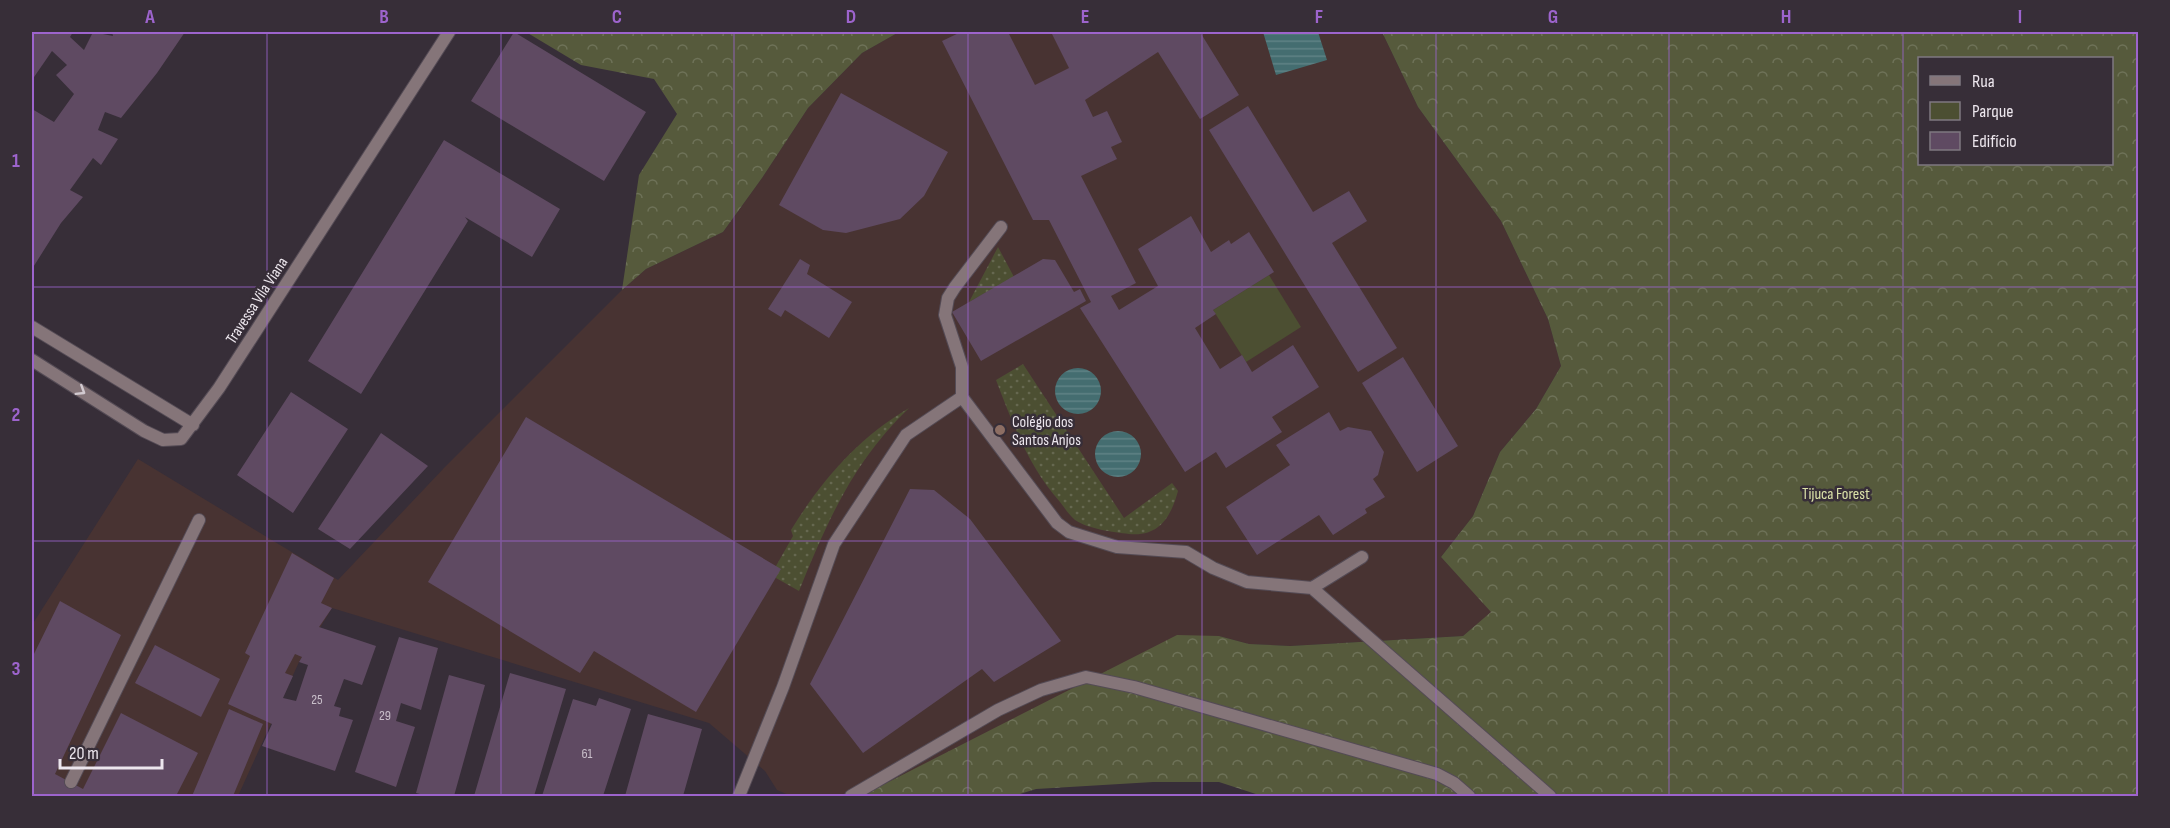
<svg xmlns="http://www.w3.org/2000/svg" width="2170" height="828" font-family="'Sofia Sans Condensed',sans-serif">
<defs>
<pattern id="green-dots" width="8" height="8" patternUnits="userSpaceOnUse" patternTransform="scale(1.5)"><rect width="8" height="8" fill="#4c4f32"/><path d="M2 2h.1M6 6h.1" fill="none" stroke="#666850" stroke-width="1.8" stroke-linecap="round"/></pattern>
<pattern id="forest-crowns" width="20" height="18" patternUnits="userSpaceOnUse" patternTransform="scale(1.5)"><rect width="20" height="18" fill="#565a3c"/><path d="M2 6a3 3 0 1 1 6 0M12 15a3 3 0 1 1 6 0" fill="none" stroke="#6e7258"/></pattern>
<pattern id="water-rules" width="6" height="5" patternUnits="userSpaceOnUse" patternTransform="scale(1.5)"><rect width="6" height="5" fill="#446d70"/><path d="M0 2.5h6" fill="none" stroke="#5f8285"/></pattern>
</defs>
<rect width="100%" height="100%" fill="#372e38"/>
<!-- education -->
<path fill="#483332" d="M899 32H1382L1418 107 1501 221 1548 319 1561 366 1536 409 1500 452 1473 516 1441 557 1492 612 1463 636 1290 646 1249 644 1219 636 861 796H791L777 790 765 771 709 723 332 608 299 662 238 796H32V625L138 459 338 580 444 468 622 290 646 269 723 232 762 178 808 108 862 53Z"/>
<!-- green -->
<path fill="url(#green-dots)" d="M998 247 1014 277 969 302Z
M1023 364 1124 518 1172 483 1178 491C1171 517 1159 537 1129 534 1113 532 1088 529 1075 520 1069 515 1064 507 1060 502 1028 466 1013 424 996 380Z
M909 408C853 462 828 520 799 591L776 578V566L793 536 791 530C822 480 858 438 909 408Z"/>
<!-- forest -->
<path fill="url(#forest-crowns)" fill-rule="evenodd" d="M526 32H899L862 53 808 108 762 178 723 232 646 269 622 290 639 175 677 114 654 79 581 65Z
M1382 32H2138V796H1262L1219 782H1153L1036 789 1014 796H861L1177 635 1219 636 1249 644 1290 646 1463 636 1491 612 1441 557 1473 516 1500 452 1536 409 1561 366 1548 319 1501 221 1418 107ZM1920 58H2112V164H1920Z"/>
<!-- pitch -->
<path fill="#4c4f32" d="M1269 275 1301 327 1246 362 1213 310Z"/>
<!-- water -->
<path fill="url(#water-rules)" d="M1263 32H1318L1327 60 1276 75Z
M1055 391a23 23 0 1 1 46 0a23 23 0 1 1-46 0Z
M1095 454a23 23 0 1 1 46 0a23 23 0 1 1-46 0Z"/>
<!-- building -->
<path fill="#5f4a62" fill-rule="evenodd" d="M32 32H73L70 37 84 50 93 32 113 36 112 32H185L157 73 121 118 105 112 98 130 118 139 101 165 93 158 70 190 83 197 61 223 32 269V109L54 122 74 94 56 75 67 65 52 51 32 80Z
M514 32 646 112 604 181 471 101Z
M961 32H1008L1035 85 1069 68 1051 32H1200L1239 95 1200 119 1158 52 1085 100 1093 117 1107 111 1122 142 1111 147 1117 159 1081 176 1136 283 1111 296 1119 310 1158 286 1138 249 1191 216 1211 252 1229 240 1231 244 1249 232 1274 272 1213 310 1216 314 1195 328 1220 369 1242 355 1252 372 1293 345 1319 387 1272 417 1282 432 1226 468 1216 452 1185 472 1080 308 1091 302 1049 220H1033L942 41Z
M841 93 948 152 924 196 900 219 846 233 823 230 779 205Z
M1248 106 1313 212 1349 191 1367 221 1332 243 1397 348 1358 372 1209 130Z
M444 140 560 209 532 257 465 217 468 221 361 394 308 361Z
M800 259 810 265 807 274 852 302 829 338 785 310 781 317 768 309Z
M1043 259 1055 260 1074 292 1080 289 1086 301 981 361 952 312Z
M1403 357 1458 446 1417 472 1362 383Z
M291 392 348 429 293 513 237 475Z
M1329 412 1340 431 1348 427 1371 431 1384 452 1378 475 1373 479 1385 497 1365 509 1367 513 1333 535 1319 515 1257 555 1226 507 1290 465 1276 445Z
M526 417 781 569 696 712 594 651 580 673 428 582Z
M381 433 428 466 350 549 318 529Z
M910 489 934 490 970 519 1061 641 994 682 982 669 863 753 810 684Z
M292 553 334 578 321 603 332 608 319 627 376 646 362 685 344 679 334 706 341 708 339 716 353 720 335 771 262 746 272 724 228 704 250 656 245 653ZM295 654 302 657 299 662 308 665 296 701 283 698 293 676 285 673Z
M60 601 121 635 55 774 83 789 121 713 198 753 176 796H32V658Z
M399 637 438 648 421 710 401 703 396 721 415 727 396 787 355 772Z
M155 645 220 679 201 717 135 683Z
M510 673 566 689 534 796H474Z
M449 675 485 685 454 796H428L416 793Z
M599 698 631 709 603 796H542L573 699 596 706Z
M229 709 263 724 233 796H192Z
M648 714 702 729 683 796H625Z"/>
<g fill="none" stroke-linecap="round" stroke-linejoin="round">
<!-- lane casing -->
<g stroke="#544b55" stroke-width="14">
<path id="lane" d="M1001 227 955 287 948 298 945 315 962 367V397L1057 523 1069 532 1117 547 1186 552 1213 568 1247 582 1312 588 1550 796
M1312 588 1362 557
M71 782 199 520
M739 796 783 687 834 544 906 435 962 397
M851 796 998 710 1041 690 1086 677 1134 687 1437 774 1454 783 1469 796"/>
</g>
<!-- street casing -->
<g stroke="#544b55" stroke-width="14">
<path id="street" d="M32 327 193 425
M32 360 144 431 163 440 181 439 219 388 449 32"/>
</g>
<!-- lane -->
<use href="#lane" stroke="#857579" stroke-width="12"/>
<!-- street -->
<use href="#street" stroke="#857579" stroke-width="12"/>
</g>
<!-- one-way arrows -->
<defs><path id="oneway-chevron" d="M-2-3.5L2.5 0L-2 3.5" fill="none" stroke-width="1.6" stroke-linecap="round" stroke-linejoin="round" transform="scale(1.5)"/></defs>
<use stroke="#d2cad0" href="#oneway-chevron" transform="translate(81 391) rotate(32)"/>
<!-- grid -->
<path fill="none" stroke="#9d64cd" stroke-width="1.5" stroke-opacity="0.55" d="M267 32V796M501 32V796M734 32V796M968 32V796M1202 32V796M1436 32V796M1669 32V796M1903 32V796M32 287H2138M32 541H2138"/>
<!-- markers -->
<circle fill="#8d6e63" stroke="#372e38" stroke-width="2" cx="1000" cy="430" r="6"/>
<g text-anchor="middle" stroke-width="5" stroke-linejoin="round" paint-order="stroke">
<!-- number labels -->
<g font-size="14" fill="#c9bfca">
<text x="317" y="704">25</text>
<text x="385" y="720">29</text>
<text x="587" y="758">61</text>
</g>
<!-- street labels -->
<g font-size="16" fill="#ece6ed" stroke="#372e38">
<text transform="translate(256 300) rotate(-57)" y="6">Travessa Vila Viana</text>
</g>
<!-- poi labels -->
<g font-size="16" fill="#ece6ed" stroke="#372e38" text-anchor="start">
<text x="1012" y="427">Colégio dos<tspan x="1012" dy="18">Santos Anjos</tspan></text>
</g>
<!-- park labels -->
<g font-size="16" fill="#dbe2a8" stroke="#372e38">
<text x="1836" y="499">Tijuca Forest</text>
</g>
</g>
<!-- border -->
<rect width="2170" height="828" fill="none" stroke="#372e38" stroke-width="66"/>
<!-- legend -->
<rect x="1918" y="57" width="195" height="108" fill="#372e38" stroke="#7f7880" stroke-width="1.5"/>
<rect x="1930" y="76" width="30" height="9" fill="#857579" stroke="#7f7880" stroke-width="1.5"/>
<text x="1972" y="87" font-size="18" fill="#ece6ed">Rua</text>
<rect x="1930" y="102" width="30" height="18" fill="#4c4f32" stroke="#7f7880" stroke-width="1.5"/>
<text x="1972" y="117" font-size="18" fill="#ece6ed">Parque</text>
<rect x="1930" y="132" width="30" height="18" fill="#5f4a62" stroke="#7f7880" stroke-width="1.5"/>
<text x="1972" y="147" font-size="18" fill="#ece6ed">Edifício</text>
<!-- scale -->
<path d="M60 759v9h102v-9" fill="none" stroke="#ece6ed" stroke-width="3"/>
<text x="69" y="759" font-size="18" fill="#ece6ed" stroke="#372e38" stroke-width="4.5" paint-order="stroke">20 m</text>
<rect x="33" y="33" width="2104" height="762" fill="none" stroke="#9d64cd" stroke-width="2"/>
<g font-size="20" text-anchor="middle" font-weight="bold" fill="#9d64cd">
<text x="150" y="23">A</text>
<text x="384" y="23">B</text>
<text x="617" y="23">C</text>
<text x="851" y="23">D</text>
<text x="1085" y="23">E</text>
<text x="1319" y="23">F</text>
<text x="1553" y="23">G</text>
<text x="1786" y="23">H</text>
<text x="2020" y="23">I</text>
<text x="16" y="167">1</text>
<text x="16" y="421">2</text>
<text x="16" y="675">3</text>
</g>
</svg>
